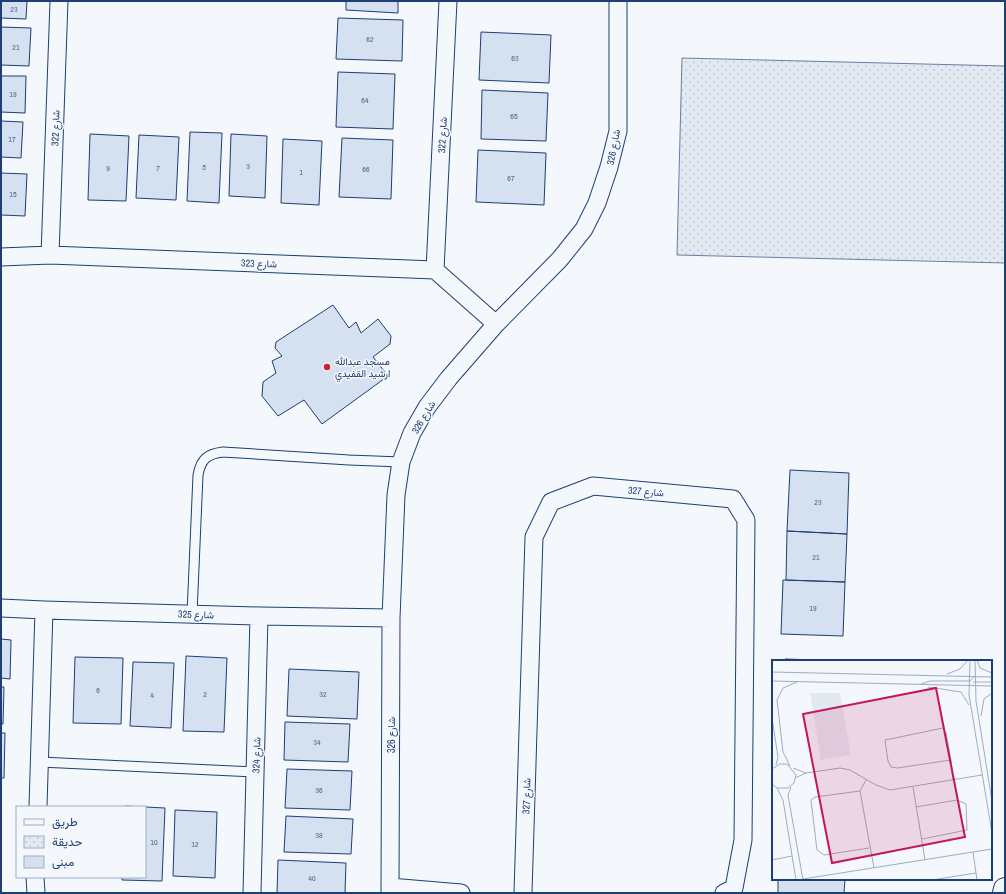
<svg xmlns="http://www.w3.org/2000/svg" width="1006" height="894" font-family="'Archivo Narrow',Vazirmatn,sans-serif">
<defs>
<pattern id="park-dots" width="8" height="8" patternUnits="userSpaceOnUse"><rect width="8" height="8" fill="#e3e9f0"/><path d="M2 2h.1M6 6h.1" fill="none" stroke="#c2c9d1" stroke-width="1.8" stroke-linecap="round"/></pattern>
</defs>
<rect width="100%" height="100%" fill="#f4f7fb"/>
<!-- park -->
<path fill="url(#park-dots)" stroke="#687fa3" d="M682 58 1005 66V263L677 255Z"/>
<!-- building -->
<path fill="#d5e0f0" stroke="#1d3f73" d="M1 1H27L26 19 1 18Z
M346 1H398V13L346 10Z
M338 18 403 20 402 61 336 59Z
M1 27 31 28 29 66 1 65Z
M481 32 551 35 549 83 479 80Z
M338 72 395 74 393 129 336 127Z
M1 76H26L25 113 1 112Z
M482 90 548 93 546 141 481 139Z
M1 121 23 122 21 158 1 157Z
M190 132 222 133 219 203 187 201Z
M90 134 129 136 126 201 88 200Z
M231 134 267 136 265 198 229 196Z
M139 135 179 137 176 200 136 198Z
M342 138 393 140 391 199 339 197Z
M283 139 322 141 319 205 281 203Z
M478 150 546 153 544 205 476 202Z
M1 173 27 174 25 216 1 215Z
M333 305 349 328 356 322 361 333 378 319 391 336 390 344 373 357 388 376 322 424 304 400 278 416 262 396 263 382 276 373 272 361 282 356 275 348 276 342Z
M790 470 849 473 847 534 787 531Z
M787 531 847 534 845 582 786 580Z
M783 580 845 582 843 636 781 634Z
M1 639 11 640 10 679 1 678Z
M186 656 227 658 224 732 183 731Z
M75 657 123 658 121 724 73 723Z
M785 659 848 661H785Z
M133 662 174 663 171 728 130 726Z
M289 669 359 672 357 719 287 716Z
M1 687H4L3 724H1Z
M285 722 350 724 348 762 284 760Z
M1 733H5L4 778H1Z
M287 769 352 771 350 810 285 808Z
M125 806 165 808 162 881 122 880V877H145V807H125Z
M175 810 217 812 215 878 173 876Z
M286 816 353 819 351 854 284 852Z
M278 860 346 863 345 893H277Z
M778 879H845L844 893H778Z"/>
<g fill="none" stroke-linecap="round" stroke-linejoin="round">
<!-- service casing -->
<g stroke="#1d3f73" stroke-width="11">
<path id="service" d="M192 614 198 475C201 459 207 454 223 452L349 460 401 462
M40 762 255 772"/>
</g>
<!-- minor casing -->
<g stroke="#1d3f73" stroke-width="19">
<path id="minor" d="M50 255 59 1
M1 257 50 255 435 270 496 324
M435 270 448 1
M1 608 44 610 259 616 391 618
M38 807 44 610
M35 877 36 893
M390 887 461 893
M252 893 259 616
M390 893 391 618 396 495 401 462 412 433 427 407 449 378 496 324 560 259 584 229 597 203 609 167 618 131V1
M523 893 534 537 551 502 593 486 733 499 746 520 743 840 734 888 724 893"/>
</g>
<!-- primary casing -->
<g stroke="#1d3f73" stroke-width="24">
<path id="primary" d="M1004 893 1005 889"/>
</g>
<!-- service -->
<use href="#service" stroke="#f4f7fb" stroke-width="9"/>
<!-- minor -->
<use href="#minor" stroke="#f4f7fb" stroke-width="17"/>
<!-- primary -->
<use href="#primary" stroke="#f4f7fb" stroke-width="22"/>
</g>
<!-- markers -->
<circle fill="#c62828" stroke="#f4f7fb" stroke-width="1.5" cx="327" cy="367" r="4"/>
<g text-anchor="middle" stroke-width="3" stroke-linejoin="round" paint-order="stroke">
<!-- number labels -->
<g font-size="8" fill="#4b6792">
<text x="14" y="12">23</text>
<text x="370" y="42">62</text>
<text x="16" y="50">21</text>
<text x="515" y="61">63</text>
<text x="13" y="97">19</text>
<text x="365" y="103">64</text>
<text x="514" y="119">65</text>
<text x="12" y="142">17</text>
<text x="248" y="169">3</text>
<text x="204" y="170">5</text>
<text x="108" y="171">9</text>
<text x="158" y="171">7</text>
<text x="366" y="172">66</text>
<text x="301" y="175">1</text>
<text x="511" y="181">67</text>
<text x="13" y="197">15</text>
<text x="818" y="505">23</text>
<text x="816" y="560">21</text>
<text x="813" y="611">19</text>
<text x="98" y="693">6</text>
<text x="205" y="697">2</text>
<text x="323" y="697">32</text>
<text x="152" y="698">4</text>
<text x="317" y="745">34</text>
<text x="319" y="793">36</text>
<text x="319" y="838">38</text>
<text x="154" y="845">10</text>
<text x="195" y="847">12</text>
<text x="312" y="881">40</text>
</g>
<!-- street labels -->
<g font-size="10" fill="#1d3f73" stroke="#f4f7fb">
<text transform="translate(55 128) rotate(-88)" y="4">شارع 322</text>
<text transform="translate(442 135) rotate(-87)" y="4">شارع 322</text>
<text transform="translate(613 147) rotate(-79)" y="4">شارع 326</text>
<text transform="translate(259 263) rotate(2)" y="4">شارع 323</text>
<text transform="translate(423 417) rotate(-59)" y="4">شارع 326</text>
<text transform="translate(646 491) rotate(5)" y="4">شارع 327</text>
<text transform="translate(196 614) rotate(2)" y="4">شارع 325</text>
<text transform="translate(391 735) rotate(-90)" y="4">شارع 326</text>
<text transform="translate(256 755) rotate(-88)" y="4">شارع 324</text>
<text transform="translate(526 796) rotate(-88)" y="4">شارع 327</text>
</g>
<!-- poi labels -->
<g font-size="10" fill="#1d3f73" stroke="#f4f7fb" text-anchor="start">
<text x="335" y="365">مسجد عبدالله<tspan x="335" dy="12">ارشيد القفيدي</tspan></text>
</g>
</g>
<!-- overview -->
<g transform="translate(772 660)">
<rect width="220" height="220" fill="#f4f7fb"/>
<path d="M38 33H68L79 95 49 100Z" fill="#e3e9f0"/>
<path fill="none" stroke="#9eadc5" stroke-width="1" d="M198 0 197 35 220 173M203 0 204 41 220 141M205 0 208 8 220 13M0 12 220 17M175 14 188 9 196 0M0 21 220 26M201 22H220M149 24 158 21H198L202 17M156 27 189 32 197 45M209 56 212 39 220 33M0 58 6 97 4 105M179 100 125 108 119 107 116 101 113 80 171 68 174 73 179 100 181 120M18 106 11 92 5 40 11 28 25 22M21 108 34 113M0 109 8 104H15L24 115 22 123 16 128H5L0 124M23 118 34 113 68 108 78 110 104 125 118 130 210 115M94 120 88 131 102 208M19 127 16 135 31 220M141 127 153 200M5 128 11 140 24 220M88 131 43 137 39 140 45 190 52 195 97 188M144 147 185 140 194 144 195 170 150 179M201 192 205 220M0 200 20 196M31 219 220 189M160 220 204 213"/>
<path fill="#c2185b" fill-opacity="0.15" stroke="#c2185b" stroke-width="2" d="M164 28 193 177 60 203 31 54Z"/>
<rect width="220" height="220" fill="none" stroke="#1d3f73" stroke-width="2"/>
</g>
<!-- border -->
<rect width="1006" height="894" fill="none" stroke="#1d3f73" stroke-width="4"/>
<!-- legend -->
<rect x="16" y="806" width="130" height="72" fill="#f4f7fb" stroke="#9eadc5"/>
<rect x="24" y="819" width="20" height="6" fill="#f4f7fb" stroke="#9eadc5"/>
<text x="52" y="826" font-size="12" fill="#1d3f73">طريق</text>
<rect x="24" y="836" width="20" height="12" fill="url(#park-dots)" stroke="#9eadc5"/>
<text x="52" y="846" font-size="12" fill="#1d3f73">حديقة</text>
<rect x="24" y="856" width="20" height="12" fill="#d5e0f0" stroke="#9eadc5"/>
<text x="52" y="866" font-size="12" fill="#1d3f73">مبنى</text>
</svg>
